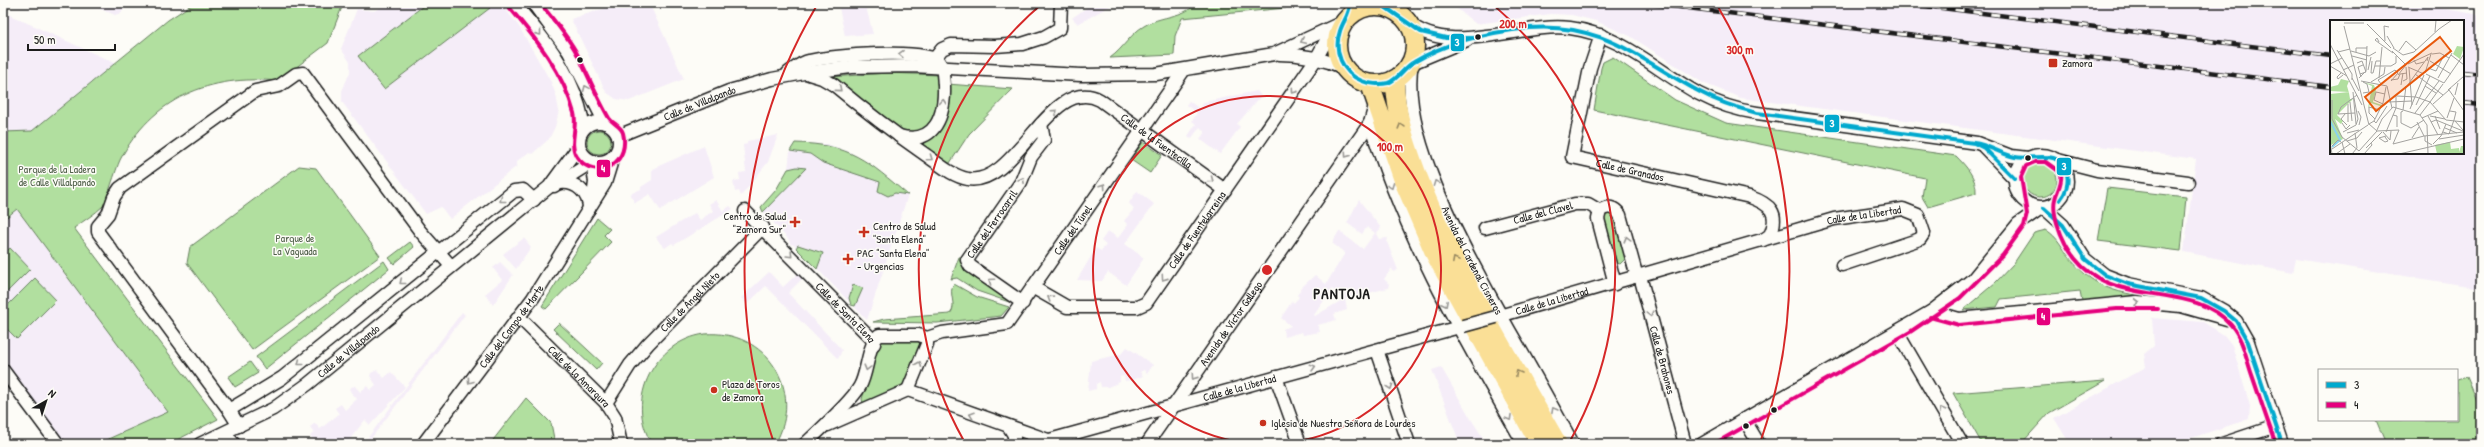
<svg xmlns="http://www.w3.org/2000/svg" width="2484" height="447" font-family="'Patrick Hand',sans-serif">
<rect width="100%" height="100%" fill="#fdfcf7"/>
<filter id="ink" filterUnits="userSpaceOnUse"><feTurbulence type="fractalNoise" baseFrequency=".025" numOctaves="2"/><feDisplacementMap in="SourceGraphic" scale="8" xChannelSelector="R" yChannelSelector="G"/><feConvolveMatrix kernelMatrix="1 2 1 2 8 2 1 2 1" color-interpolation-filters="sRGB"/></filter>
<g filter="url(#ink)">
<!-- built -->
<path fill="#f5edf8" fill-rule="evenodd" d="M86 3H128L121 13 115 15Z
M390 3H500L518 25 551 82 556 95 559 111 555 127 549 139 532 154 528 153 517 161V166L450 219 441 207 426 214 342 102V91L350 72V62L341 49 357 9 374 11Z
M621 3H649L684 79 629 101 616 99 606 92 571 19Z
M838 3H865L873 34 845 36Z
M1089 3H1115L1078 24 1072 18 1089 6Z
M1450 3H2409L2481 15V288L2296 259 2293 273 2184 252 2196 159 1741 98 1703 83 1630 36 1596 21 1572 15 1551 14 1476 24ZM2331 21H2463V153H2331Z
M3 12 115 63 32 131 3 132Z
M1257 91 1261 96 1237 124 1240 127 1220 154 1200 139 1205 132 1200 127 1191 139 1188 136 1196 124 1192 121 1197 113 1186 105 1189 101 1200 109 1204 102Z
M778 135 768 162 741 196 739 191 735 192 733 181 740 180 739 173 746 172 743 145 747 144V141Z
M795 143 827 144 850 152 876 168 908 195 867 320 794 245 790 244 789 240 760 208 776 190 788 169 790 151Z
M704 146 714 177 660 210 650 194 635 203 630 194 641 189V187L652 180V169Z
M1137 191 1154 204 1125 244 1144 258 1126 285 1108 272 1102 281 1077 280 1096 248 1101 251 1106 245 1101 241 1108 231 1118 238 1128 225 1124 221 1134 209 1129 203Z
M716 200 723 211 730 206 733 209 674 245 672 243 665 248 660 243 656 237 695 213 700 220 713 211 709 204Z
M1359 200 1381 228 1376 234 1379 239 1388 238 1387 242 1398 270 1393 272 1392 268 1384 279 1389 284 1388 288 1345 299 1347 310 1334 314 1336 320 1318 325 1320 332 1303 335 1302 332 1284 337 1283 329 1291 326 1281 318 1292 301 1294 303 1299 297 1297 295 1302 287 1315 275 1326 284 1345 253 1332 243 1339 231 1363 249 1375 233 1367 227 1362 234 1347 223ZM1332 289 1344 299 1315 316 1314 315Z
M17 209 168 412 97 444H66L3 358V220Z
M524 238 531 247 516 269 503 254Z
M500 262 513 275 493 305 485 294 502 280 493 268Z
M769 272 783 287 797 274 802 279 788 293 842 350 838 359 766 286 747 304 741 298Z
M462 312 465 315 369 441 367 439Z
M2152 318 2203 322 2224 335 2232 345 2250 406 2249 419 2173 444H2070L2054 418 2146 367 2144 354 2154 346Z
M1127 347 1153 365 1147 374 1144 370 1140 372 1143 376 1133 380 1125 381 1124 376 1120 377V382L1108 387H1101L1100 382 1096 384V389L1088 391 1091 361 1121 354Z
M1441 367 1471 419 1487 444H1460L1432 370Z
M377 370 384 378 391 372 405 387 370 425 365 420 346 444H317L310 436 314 432 310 427 315 423 320 429 339 414 335 408 341 404 345 410 357 399 350 391 351 387 355 386 360 392 367 386 370 390 376 385 370 376 371 373Z"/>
<!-- green -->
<path fill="#b1df9f" stroke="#667e5e" d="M194 3H339L342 7 328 43 278 81C210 74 152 98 120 160 116 169 106 202 103 206 95 214 83 221 74 228L218 419 169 444H97L168 412 17 209 3 220V132L32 131 168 20Z
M427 3H486L490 8 384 89 358 56Z
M1199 3H1285L1286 8 1182 18 1175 36 1174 55 1110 58C1124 48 1130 34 1144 26 1155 19 1167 18 1179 14 1186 12 1193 7 1199 3Z
M1613 57 1675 100 1726 123 1956 156C1966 166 1977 178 1976 193L1928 207 1922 197 1925 178 1594 110 1601 68 1603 62Z
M887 73 939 75 940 95 934 122 921 131 904 133 831 77Z
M947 84 1013 89 969 134 948 166 913 141 927 138Z
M587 142a12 12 0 1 1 24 0a12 12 0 1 1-24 0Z
M1143 142 1162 155 1150 173 1131 160Z
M795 143C850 144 868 161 908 195L895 193 888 196 878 191 880 182 823 163 810 154 790 151Z
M2023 180a17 17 0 1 1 34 0a17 17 0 1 1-34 0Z
M299 166 316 168 380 256 252 350 187 263 190 247Z
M797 167 806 168 763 212 761 207 776 190 788 169Z
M2107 188 2186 197 2181 251 2098 241Z
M1610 213 1617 219 1627 257 1620 264 1615 262 1602 221 1605 214Z
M597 218 610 229 604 235 611 242 546 309 542 306Z
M2046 230C2058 237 2062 248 2070 258 2095 290 2119 293 2157 298L2082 301 2080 291 2001 299 1997 307 1963 310 1996 282 2014 263 2034 233Z
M410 242 414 247 394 264 389 258Z
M798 245 823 253 817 269 796 248Z
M10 248 30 269 3 296V254Z
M959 257H961L964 267 1013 301 1012 303 977 291 957 278 951 279Z
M384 261 389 269 265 369 256 357Z
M35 278 56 300 17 339 3 325V310Z
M954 284 977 297 1009 307 1001 316 937 323 873 322 884 319 950 314C958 305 947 293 954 284Z
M853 285 863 288 855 306 851 305 849 298Z
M559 323 602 363 596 370 553 329Z
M705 334C766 329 806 390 775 444H652C624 399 655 341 705 334Z
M879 340H920L922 344 905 385 863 404 862 399Z
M250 362 258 373 235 387 228 377Z
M2467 377 2481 410V444H2386L2376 420H2457V380Z
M2105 381 2049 413 2021 444H1982L1953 393Z
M526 398 551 423 555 444H490Z"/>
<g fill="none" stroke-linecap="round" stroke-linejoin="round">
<!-- minor casing -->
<g stroke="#1c1c1c" stroke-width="15">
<g id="minor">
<path d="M514 3C541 35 567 65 579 106 581 114 584 122 582 130"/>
<path d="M533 3 569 52 605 123"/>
<path d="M1408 22C1448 58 1521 22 1570 28 1620 34 1657 71 1699 94 1718 104 1736 110 1757 113L1977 143 2011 156 2028 158"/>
<path id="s1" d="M1601 35 1590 68 1572 157 1750 197C1770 204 1780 213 1770 235L1763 240"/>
<path id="s2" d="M1467 40 1412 63C1398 137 1473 265 1509 330 1531 368 1552 406 1573 444"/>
<path d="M1279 54C1301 54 1324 59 1345 68"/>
<path d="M935 58 942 49 951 45 995 46 1022 44 1044 37 1060 28 1061 3"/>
<path d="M788 73C794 69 802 62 809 61 829 56 927 47 939 62 944 68 943 78 944 85 945 114 936 146 899 136"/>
<path id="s3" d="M809 74 822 78 834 85C864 110 894 133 926 155 939 164 952 176 968 179 1017 187 1050 73 1100 100L1225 190"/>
<circle cx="599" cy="142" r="20"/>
<path d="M1370 123C1405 238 1465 340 1524 444"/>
<path id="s4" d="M618 136 729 91 772 79 804 73 851 67 912 66 1081 75 1156 74 1274 54 1345 21"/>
<path d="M1984 147 2015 179"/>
<circle cx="2041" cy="181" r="26"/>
<path d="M2058 160 2097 170 2188 182"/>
<path d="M592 162 595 182 593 198"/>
<path d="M560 183C576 181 589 193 589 209"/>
<path d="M554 186 592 162"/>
<path d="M2044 208 2063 225 2085 259 2105 275 2128 284 2201 298 2224 311 2236 321 2248 342 2282 444"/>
<path id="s5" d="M745 211 871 338 874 344"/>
<path id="s6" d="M1485 228 1575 204H1588L1600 211"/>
<path id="s7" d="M1640 276 1685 444"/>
<path d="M1615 284 1598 219 1600 211C1607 205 1615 207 1620 215L1637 277"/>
<path id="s8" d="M1034 288 1067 307H1137L1146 303 1316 59 1333 28"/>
<path id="s9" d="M1023 303 970 266 967 260 1021 182 1031 157 1044 140 1041 124"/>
<path d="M1932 311 1959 319 2137 302 2181 306 2227 319"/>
<path id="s10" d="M1496 317 1834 219 1903 209 1918 215 1924 233 1920 239 1842 265"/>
<path id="s11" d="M520 318 606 403 615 417 621 444"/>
<path d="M1897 332 1962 444"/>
<path id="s12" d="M927 338 942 333 1007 324 1184 70"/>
<path d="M1377 350 1409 444"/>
<path d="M3 370 58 444"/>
<path d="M1276 377 1300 444"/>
<path d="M908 390 1048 440"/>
<path d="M908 390 927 344V338"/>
<path id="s13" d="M606 403 630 365 648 344 763 227"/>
<path d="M229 410 282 378 514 191 523 190 534 200"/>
<path d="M1744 419 1759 444"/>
<path d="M828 425 908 390"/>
<path d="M239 426 229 410 98 232V226L108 214 114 197 120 188 255 91 279 86 296 74 303 73 420 231 451 266"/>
<path d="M1009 427 1014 435V444"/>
<path d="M225 433 234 444"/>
<path id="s14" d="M200 444 273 409 308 384 549 187 579 146"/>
<path id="s15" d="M423 444 533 298 605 183 613 157"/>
<path d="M805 444C819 431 852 401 860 386 868 372 867 346 879 335H919L927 338"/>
<path id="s16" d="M1035 444 1463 326"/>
<path id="s17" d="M1147 444 1370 123 1376 102"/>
<path d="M1702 444 1932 311 1973 279 2018 224 2041 208"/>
<path d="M2222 444 2276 426"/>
</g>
</g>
<!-- highway casing -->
<g stroke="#1c1c1c" stroke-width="21">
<path id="highway" d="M1337 45a39 39 0 1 1 78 0a39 39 0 1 1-78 0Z
M1395 80C1395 112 1406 143 1417 173 1453 268 1508 356 1558 444
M1370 84 1404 183 1435 255 1539 444"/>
</g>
<!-- minor -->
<use href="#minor" stroke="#fdfcf7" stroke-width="12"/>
<!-- highway -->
<use href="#highway" stroke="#fadf96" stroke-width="18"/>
<!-- rail casing -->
<g stroke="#1c1c1c" stroke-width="4.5">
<path id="rail" d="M1647 3 2331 87
M1901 3 2331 56
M2463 72 2481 74
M2463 103 2481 105"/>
</g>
<!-- rail -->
<use href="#rail" stroke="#fdfcf7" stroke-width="3" stroke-dasharray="9" stroke-linecap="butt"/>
<!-- minor-bridge casing -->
<g stroke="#1c1c1c" stroke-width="15" stroke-linecap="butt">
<path id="minor-bridge" d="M1463 326 1496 317"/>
</g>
<!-- minor-bridge -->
<use href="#minor-bridge" stroke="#fdfcf7" stroke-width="12"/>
<!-- bus-1 casing -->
<g stroke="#fdfcf7" stroke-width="7">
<path id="bus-1" d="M1350 3C1350 14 1343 21 1340 31 1333 51 1342 73 1362 81 1369 84 1380 85 1388 83 1399 79 1404 67 1414 62 1447 42 1490 32 1529 28 1603 22 1640 60 1700 92 1718 102 1737 108 1757 113L1974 143 1984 148 2015 179
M1384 3 1385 7 1421 32 1446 38H1477
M1974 143C1989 145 2000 154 2015 157 2034 161 2060 147 2067 174 2069 183 2066 193 2060 200
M2044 208 2063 225 2085 259 2105 275 2128 284 2201 298 2224 311 2236 321 2248 342 2282 444"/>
</g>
<!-- bus-2 casing -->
<g stroke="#fdfcf7" stroke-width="7">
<path id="bus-2" d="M509 7C536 39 563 72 574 113 578 127 568 144 577 157 585 169 600 172 612 165 623 158 626 145 623 133 621 126 613 124 609 118 596 96 587 72 575 50 565 33 552 18 540 3
M1930 317 1959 325 2117 309H2158
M1714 444 1910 332 1960 298 2003 255 2024 226 2027 214 2021 177 2026 166 2035 162H2046L2061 173C2063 183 2057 190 2055 199 2053 207 2055 216 2057 223 2087 322 2185 272 2231 325 2243 339 2246 358 2252 375 2260 398 2267 421 2276 444"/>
</g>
<!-- bus-1 -->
<use href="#bus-1" stroke="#00a9ce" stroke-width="4"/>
<!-- bus-2 -->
<use href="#bus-2" stroke="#e5007d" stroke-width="4"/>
</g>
<!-- one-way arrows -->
<defs><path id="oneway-chevron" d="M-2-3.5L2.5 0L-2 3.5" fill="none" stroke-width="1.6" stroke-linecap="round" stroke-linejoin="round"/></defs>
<g stroke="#989794">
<use href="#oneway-chevron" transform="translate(539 33) rotate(51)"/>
<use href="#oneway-chevron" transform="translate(1303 41) rotate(155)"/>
<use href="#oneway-chevron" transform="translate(901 54) rotate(-178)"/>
<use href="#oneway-chevron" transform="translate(586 88) rotate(-114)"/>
<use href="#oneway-chevron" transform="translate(839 89) rotate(40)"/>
<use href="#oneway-chevron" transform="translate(1294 91) rotate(125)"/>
<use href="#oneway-chevron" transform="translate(943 102) rotate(-85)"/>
<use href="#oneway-chevron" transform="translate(1055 112) rotate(-42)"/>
<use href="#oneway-chevron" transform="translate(1347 155) rotate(125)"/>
<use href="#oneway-chevron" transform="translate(930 158) rotate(35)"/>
<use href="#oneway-chevron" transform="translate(1022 180) rotate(-61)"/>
<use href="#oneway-chevron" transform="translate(1211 180) rotate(36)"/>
<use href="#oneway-chevron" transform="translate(1436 183) rotate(-111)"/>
<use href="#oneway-chevron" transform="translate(1103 186) rotate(-56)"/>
<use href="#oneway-chevron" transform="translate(1391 186) rotate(69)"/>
<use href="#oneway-chevron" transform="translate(502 200) rotate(141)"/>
<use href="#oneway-chevron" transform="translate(1627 239) rotate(-105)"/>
<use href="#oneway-chevron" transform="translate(790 255) rotate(46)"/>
<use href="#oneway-chevron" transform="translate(1164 278) rotate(125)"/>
<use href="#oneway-chevron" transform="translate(991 281) rotate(-145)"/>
<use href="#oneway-chevron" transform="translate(402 282) rotate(141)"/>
<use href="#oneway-chevron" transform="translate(1050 298) rotate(-148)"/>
<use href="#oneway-chevron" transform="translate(2137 302)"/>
<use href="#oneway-chevron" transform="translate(1445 304) rotate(63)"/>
<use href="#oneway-chevron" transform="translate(1650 314) rotate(75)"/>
<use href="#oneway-chevron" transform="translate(300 363) rotate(141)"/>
<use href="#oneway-chevron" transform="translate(919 364) rotate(-67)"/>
<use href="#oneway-chevron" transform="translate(1313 367) rotate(-15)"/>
<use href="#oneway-chevron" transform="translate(867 368) rotate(105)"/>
<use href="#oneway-chevron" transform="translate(1194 377) rotate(125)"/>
<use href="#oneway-chevron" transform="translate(470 381) rotate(127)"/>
<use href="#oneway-chevron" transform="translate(1390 387) rotate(71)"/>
<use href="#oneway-chevron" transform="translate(1554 410) rotate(-119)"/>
<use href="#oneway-chevron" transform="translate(1942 410) rotate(-120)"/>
<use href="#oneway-chevron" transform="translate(972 415) rotate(-161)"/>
<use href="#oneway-chevron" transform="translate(1509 418) rotate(60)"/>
</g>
<g stroke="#96875f">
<use href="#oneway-chevron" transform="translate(1401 126) rotate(-106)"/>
<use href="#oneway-chevron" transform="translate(1455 260) rotate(-118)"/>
<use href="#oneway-chevron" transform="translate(1518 373) rotate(-119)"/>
</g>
</g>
<!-- distance rings -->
<g fill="none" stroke="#d62828" stroke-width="2">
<path d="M1265 444A174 174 0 1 1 1269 444"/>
<path d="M964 441A348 348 0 0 1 1043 3M1491 3A348 348 0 0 1 1570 441"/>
<path d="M773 440A522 522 0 0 1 817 5M1717 5A522 522 0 0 1 1761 440"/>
</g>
<!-- markers -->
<g fill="#1c1c1c" stroke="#fdfcf7" stroke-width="1.5">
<circle cx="1478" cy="37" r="3.5"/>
<circle cx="580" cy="60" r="3.5"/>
<circle cx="2028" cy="158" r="3.5"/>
<circle cx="1774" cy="410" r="3.5"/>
<circle cx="1746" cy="426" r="3.5"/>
</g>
<g fill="#c8321e" stroke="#fdfcf7" stroke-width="1.5">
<rect x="2048" y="58" width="10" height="10" rx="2"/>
<path d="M793 216h4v4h4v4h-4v4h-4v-4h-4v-4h4z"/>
<path d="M862 226h4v4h4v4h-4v4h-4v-4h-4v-4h4z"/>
<path d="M846 253h4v4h4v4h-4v4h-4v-4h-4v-4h4z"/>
<circle cx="714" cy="390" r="4"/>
<circle cx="1263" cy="423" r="4"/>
</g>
<g text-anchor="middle" stroke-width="3" stroke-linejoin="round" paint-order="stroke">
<!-- poi labels -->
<g font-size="11" fill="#1c1c1c" stroke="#fdfcf7" text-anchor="start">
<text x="2062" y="67">Zamora</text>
<text x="786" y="220" text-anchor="end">Centro de Salud<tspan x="786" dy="13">"Zamora Sur"</tspan></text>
<text x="873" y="230">Centro de Salud<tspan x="873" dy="13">"Santa Elena"</tspan></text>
<text x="857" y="257">PAC "Santa Elena"<tspan x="857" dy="13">- Urgencias</tspan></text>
<text x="722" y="388">Plaza de Toros<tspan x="722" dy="13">de Zamora</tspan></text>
<text x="1271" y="427">Iglesia de Nuestra Señora de Lourdes</text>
</g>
<!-- street labels -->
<g font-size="11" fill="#1c1c1c" stroke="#fdfcf7">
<text dy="4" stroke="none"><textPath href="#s4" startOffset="88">Calle de Villalpando</textPath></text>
<text dy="4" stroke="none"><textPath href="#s3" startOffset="426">Calle de la Fuentecilla</textPath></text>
<text dy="4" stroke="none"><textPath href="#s1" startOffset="185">Calle de Granados</textPath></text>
<text dy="4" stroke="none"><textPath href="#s6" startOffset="60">Calle del Clavel</textPath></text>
<text dy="4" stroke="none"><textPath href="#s10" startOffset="382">Calle de la Libertad</textPath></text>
<text dy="4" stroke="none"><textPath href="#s9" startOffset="115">Calle del Ferrocarril</textPath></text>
<text dy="4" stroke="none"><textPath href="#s8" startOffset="207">Calle de Fuentelarreina</textPath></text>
<text dy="4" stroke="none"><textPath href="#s12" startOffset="196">Calle del Túnel</textPath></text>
<text dy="4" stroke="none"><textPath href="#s2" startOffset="269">Avenida del Cardenal Cisneros</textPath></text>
<text dy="4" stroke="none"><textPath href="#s13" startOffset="132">Calle de Ángel Nieto</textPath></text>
<text dy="4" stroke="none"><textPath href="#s10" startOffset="58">Calle de la Libertad</textPath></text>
<text dy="4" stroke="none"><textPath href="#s5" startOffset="143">Calle de Santa Elena</textPath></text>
<text dy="4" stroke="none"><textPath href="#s17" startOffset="147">Avenida de Víctor Gallego</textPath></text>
<text dy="4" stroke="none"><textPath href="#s15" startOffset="147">Calle del Campo de Marte</textPath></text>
<text dy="4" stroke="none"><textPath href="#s14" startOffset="176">Calle de Villalpando</textPath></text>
<text dy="4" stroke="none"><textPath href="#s7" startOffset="87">Calle de Brahones</textPath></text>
<text dy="4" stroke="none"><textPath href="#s11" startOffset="83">Calle de la Amargura</textPath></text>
<text dy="4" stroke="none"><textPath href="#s16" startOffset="212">Calle de la Libertad</textPath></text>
</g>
<!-- park labels -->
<g font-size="11" fill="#50604a" stroke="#fdfcf7">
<text x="57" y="173">Parque de la Ladera<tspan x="57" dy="13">de Calle Villalpando</tspan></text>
<text x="295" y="242">Parque de<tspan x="295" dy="13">La Vaguada</tspan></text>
</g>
<!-- district labels -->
<g font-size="15" font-weight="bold" letter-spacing="1" fill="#1c1c1c" stroke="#fdfcf7">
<text x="1342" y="299">PANTOJA</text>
</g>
</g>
<!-- overview -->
<g transform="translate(2330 20)">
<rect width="134" height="134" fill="#fdfcf7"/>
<path d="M127 26 134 27 130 39 123 34ZM11 59 19 61 17 66 19 73 20 79H23L7 95 13 101 11 104 5 99 13 119 1 125 0 74 19 72 0 71V67L8 65ZM33 62 44 65 46 71 43 82 52 85 50 89V86L41 83 38 88 42 66ZM120 122 121 129 129 128V132L131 126H133L134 134H107L105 125Z" fill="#b1df9f"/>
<path fill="none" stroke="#8ad4eb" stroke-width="2" d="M0 101 10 120 2 127"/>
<path fill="none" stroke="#a3a29f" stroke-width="1" d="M14 3H34M37 4 61 28M14 6 39 105M105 12 106 0M57 16 64 28M55 21 54 6 59 7M49 23 63 33M49 23 45 20 47 18 49 22M0 24 32 85M63 28 73 35 84 32 109 9 122 0M7 30 22 54V60M21 31 39 36 46 32M62 31 76 45M69 31 76 21 86 30M8 32 20 29M26 32V28H37M102 34 110 33 119 38M121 35 134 45M22 36 37 40M84 40 86 44 94 42M42 41 41 53H43L46 41H50M100 41 121 54M27 43 32 41 36 52 30 54M0 44 12 38M78 44 102 33M0 46 17 56M45 46H61L66 43V36M78 47 94 54M79 48 82 85M98 48 106 51 114 35M13 50 24 45M38 50 41 37M11 53 7 57 8 59 13 55M95 53 101 34M85 54 113 75M96 54 114 63M68 55 76 45M31 57 28 47 33 45M22 58 29 71M29 58 36 51 37 26M49 58 52 27M108 58 122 33M61 60 68 59 70 54 77 53M31 61 57 66M73 61 77 59 76 47M33 62 37 64 39 72 33 73M41 62 54 54 55 47M114 63 134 34M52 65 48 60 65 50 68 53 61 61M71 65 73 53M57 66 62 88M77 66 98 37 97 41M95 66 106 73M121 68 118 70 134 56M119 70 134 91M23 72 26 104M125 75 128 63M67 76 86 77 100 82 113 64M2 80V99L12 117 29 131M20 82 22 101M59 82 82 81M53 84 44 80 46 72 55 74M103 84 119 70M86 85 100 56M80 89 94 55M73 90 76 66M28 91 31 97 29 105M73 91 71 92V103L81 108M108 91 116 100 134 102M85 93 109 61M8 94 11 87 27 75M8 94 25 93M15 94 11 99 17 105M63 95 67 96V107M90 95 100 82 108 91 92 98M98 96 108 115M100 96 115 99M105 96 110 109M117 98 124 78M45 99 39 93V87L50 90M44 101 46 103 57 86M125 101 133 110M18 102V84M87 102 94 116M101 102 106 100 133 111M12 103 16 109 20 105M39 104 44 101 53 83 56 67M81 108 94 100M115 108 127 113M47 110 52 99 63 87 90 95 97 105 98 134M69 110 63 124 94 116 134 112M47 111 69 110M13 112 26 105 28 99 24 78M53 112 60 120 61 111M56 112 66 88V76M113 112 119 114 124 100 126 92 120 91M17 113 29 110M95 116V121L102 125M55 117 58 121 55 122 49 118 56 116M82 118 89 107M109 119 134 115M17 121 27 118 32 112M0 122 2 134M12 122 15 134M103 124 111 116 116 104M2 126 8 120 11 122M36 128 52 112M2 129 38 105M29 131 47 111 39 104M6 134 20 124M22 134 27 128 25 113M34 134 42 125 41 123M69 134 134 119"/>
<path fill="#e8590c" fill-opacity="0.15" stroke="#e8590c" stroke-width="2" d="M110 17 121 31 46 91 35 77Z"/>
<rect width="134" height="134" fill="none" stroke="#1c1c1c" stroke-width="2"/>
</g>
<circle cx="1267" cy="270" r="6" fill="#d62828" stroke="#fdfcf7" stroke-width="2"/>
<g font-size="12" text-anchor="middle" font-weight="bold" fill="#d62828" stroke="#fdfcf7" stroke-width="3" stroke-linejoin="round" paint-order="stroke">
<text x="1513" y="28">200 m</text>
<text x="1740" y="54">300 m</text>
<text x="1390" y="151">100 m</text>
</g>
<g stroke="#fdfcf7" stroke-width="1.5">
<rect x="1450" y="33" width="15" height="19" rx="4" fill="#00a9ce"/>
<rect x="1824" y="114" width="16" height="19" rx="4" fill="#00a9ce"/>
<rect x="2056" y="157" width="16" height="19" rx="4" fill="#00a9ce"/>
<rect x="596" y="159" width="15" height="19" rx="4" fill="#e5007d"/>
<rect x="2036" y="307" width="15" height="19" rx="4" fill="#e5007d"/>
</g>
<g font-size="11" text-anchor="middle" font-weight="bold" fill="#fff">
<text x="1457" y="46">3</text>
<text x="1832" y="127">3</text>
<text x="2064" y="170">3</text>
<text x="603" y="172">4</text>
<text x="2043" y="320">4</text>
</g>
<!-- margin -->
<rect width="2484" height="447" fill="none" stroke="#fdfcf7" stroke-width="16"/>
<rect x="8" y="8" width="2468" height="431" fill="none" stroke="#1c1c1c" stroke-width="1.5" filter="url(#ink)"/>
<!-- legend -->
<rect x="2318" y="369" width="140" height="52" fill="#fdfcf7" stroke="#a3a29f"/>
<rect x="2326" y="382" width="20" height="6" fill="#00a9ce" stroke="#a3a29f"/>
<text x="2354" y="389" font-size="12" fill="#1c1c1c">3</text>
<rect x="2326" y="402" width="20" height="6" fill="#e5007d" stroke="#a3a29f"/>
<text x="2354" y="409" font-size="12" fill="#1c1c1c">4</text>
<!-- north arrow -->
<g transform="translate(46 401) rotate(39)" stroke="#fdfcf7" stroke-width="3" paint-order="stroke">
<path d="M0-3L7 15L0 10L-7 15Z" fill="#1c1c1c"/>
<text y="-6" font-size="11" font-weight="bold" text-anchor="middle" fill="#1c1c1c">N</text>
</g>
<!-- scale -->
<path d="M28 44v6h87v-6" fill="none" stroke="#1c1c1c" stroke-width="2"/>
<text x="34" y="44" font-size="12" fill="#1c1c1c" stroke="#fdfcf7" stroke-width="3" paint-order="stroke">50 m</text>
</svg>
